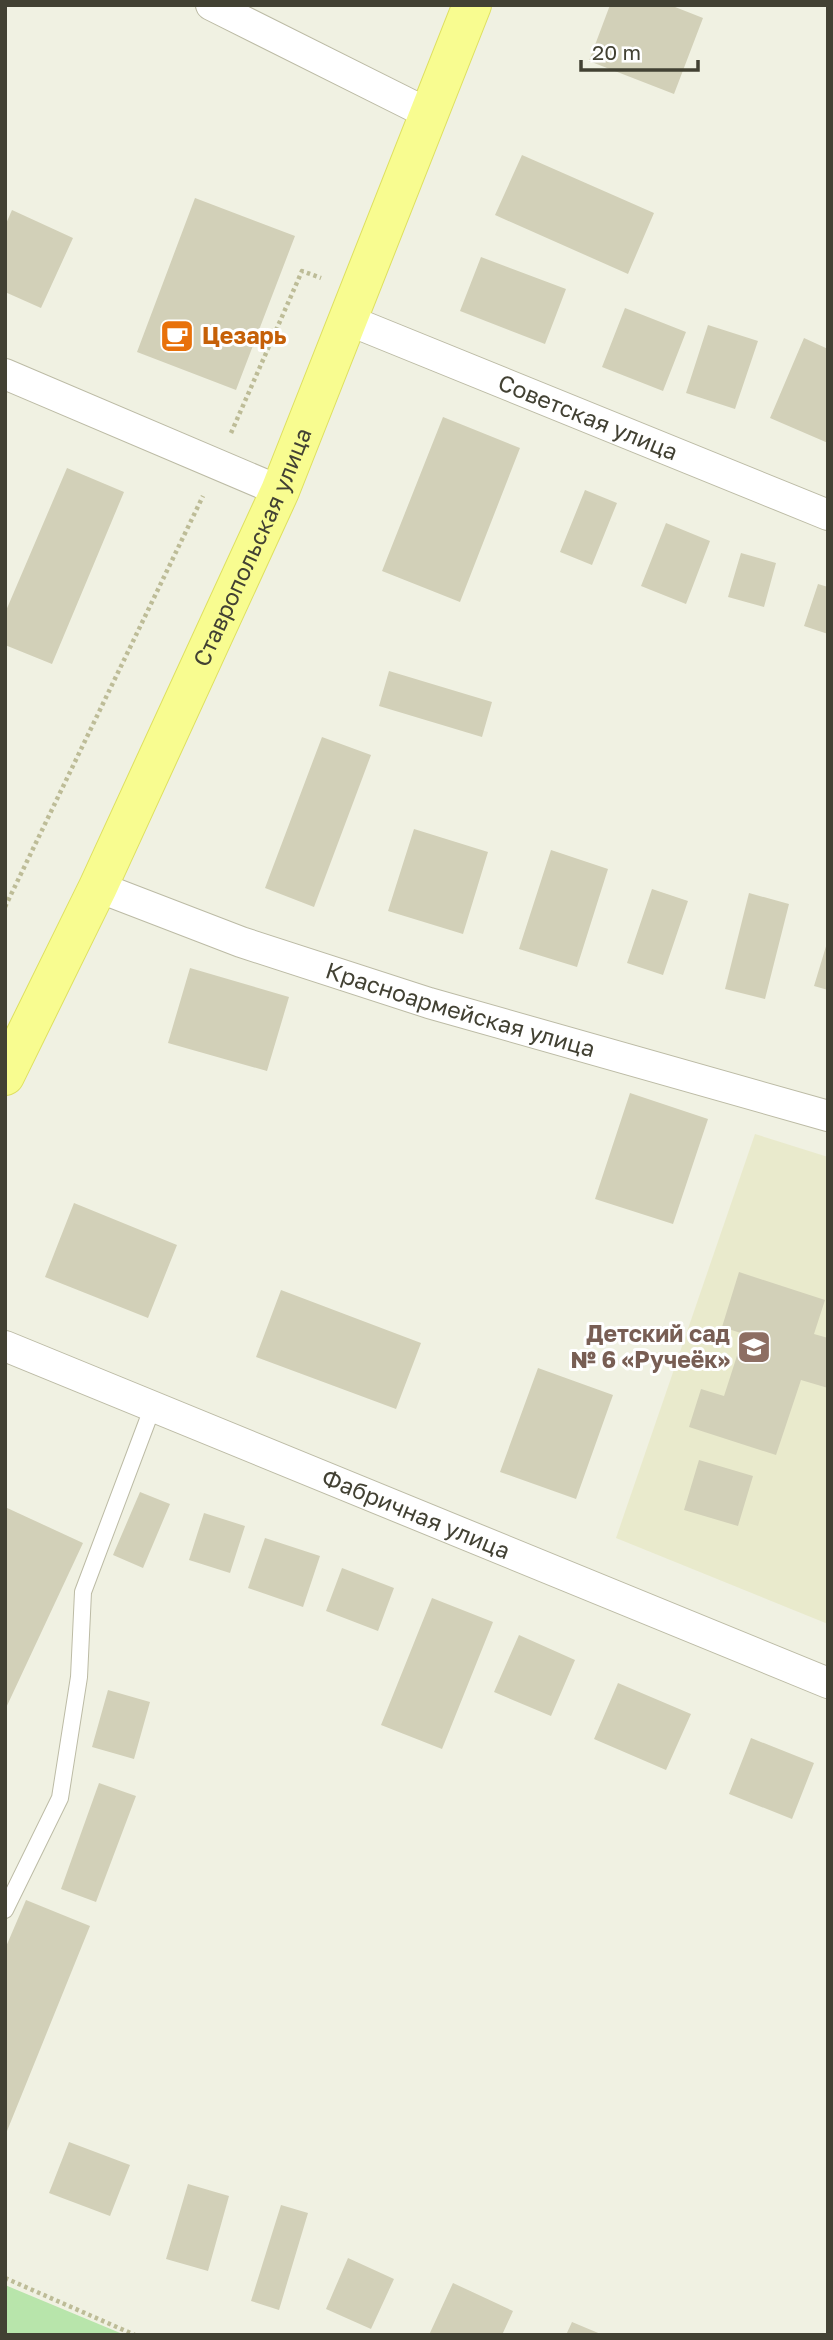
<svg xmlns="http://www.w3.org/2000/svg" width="833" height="2340" font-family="'Golos Text',sans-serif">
<rect width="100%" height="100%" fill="#f0f1e2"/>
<!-- education -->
<path fill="#e9eacc" d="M755 1134 828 1157V1624L616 1538Z"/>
<!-- green -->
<path fill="#b8e5ab" d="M5 2285 125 2335H5Z"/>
<!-- building -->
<path fill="#d2d0b8" d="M610 5H670L703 18 674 94 589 61Z
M522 155 654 213 628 274 495 215Z
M195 198 295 236 236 390 137 352Z
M12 210 73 238 41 308 5 292V226Z
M481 257 566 289 545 344 460 311Z
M625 308 686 332 663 391 602 367Z
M708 325 758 341 735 409 686 393Z
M804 338 828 349V443L770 418Z
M443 417 520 448 460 602 382 571Z
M67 468 124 492 52 664 5 645V613Z
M585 490 617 503 592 565 560 552Z
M666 523 710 541 686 604 641 586Z
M741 553 776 563 764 607 728 597Z
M818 584 828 587V634L804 626Z
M389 671 492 702 482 737 379 706Z
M322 737 371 755 314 907 265 888Z
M414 829 488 852 463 934 388 911Z
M551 850 608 869 577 967 519 949Z
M652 889 688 901 663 975 627 963Z
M749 893 789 904 765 999 725 989Z
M827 943H828V990L814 986Z
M190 968 289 997 267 1071 168 1043Z
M630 1093 708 1119 673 1224 595 1199Z
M74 1203 177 1245 148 1318 45 1277Z
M739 1272 825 1300 814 1334 828 1338V1388L801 1380 776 1455 689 1427 701 1389 724 1396 744 1334 722 1327Z
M281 1290 421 1343 396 1409 256 1357Z
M538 1368 613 1395 576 1499 500 1472Z
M699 1460 753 1476 738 1526 684 1510Z
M140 1492 170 1504 143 1568 113 1555Z
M5 1507 83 1543 5 1710Z
M204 1513 245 1526 230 1573 189 1560Z
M265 1538 320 1556 303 1607 248 1588Z
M342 1568 394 1588 378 1631 326 1611Z
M432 1598 493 1622 442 1749 381 1725Z
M519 1635 575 1660 551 1716 494 1692Z
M618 1683 691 1714 666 1770 594 1739Z
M108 1690 150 1702 134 1759 92 1747Z
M751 1738 814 1763 792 1819 729 1794Z
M99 1783 136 1796 96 1902 61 1889Z
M26 1900 90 1926 5 2136V1949Z
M69 2142 130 2165 110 2216 49 2193Z
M188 2184 229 2196 208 2271 166 2259Z
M281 2205 308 2213 279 2310 251 2301Z
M348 2258 394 2279 371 2329 326 2309Z
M453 2283 513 2311 502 2335H429Z
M572 2322 603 2335H566Z"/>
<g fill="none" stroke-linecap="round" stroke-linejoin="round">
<!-- lane casing -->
<g stroke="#bcbba5" stroke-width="18">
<path id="lane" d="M5 1910 60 1798 79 1677 83 1592 153 1406"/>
</g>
<!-- street casing -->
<g stroke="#bcbba5" stroke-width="32">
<g id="street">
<path d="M211 5 427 113"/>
<path id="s1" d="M348 320 828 515"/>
<path d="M5 374 280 491"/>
<path id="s2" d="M98 887 241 942 429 1003 828 1116"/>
<path id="s3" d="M5 1346 828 1683"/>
</g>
</g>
<!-- primary casing -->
<g stroke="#dee060" stroke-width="40">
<g id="primary">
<path id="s4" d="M5 1076 98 887 280 491 472 5"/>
</g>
</g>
<!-- path -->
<path stroke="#bdbc97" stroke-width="4.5" stroke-dasharray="3.5 3.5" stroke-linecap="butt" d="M231 433 302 271 321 278
M5 907 203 496
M5 2278 135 2335"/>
<!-- lane -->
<use href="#lane" stroke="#fff" stroke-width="16"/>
<!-- street -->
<use href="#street" stroke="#fff" stroke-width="30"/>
<!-- primary -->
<use href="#primary" stroke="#f8fc90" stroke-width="38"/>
</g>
<!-- icons -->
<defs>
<g id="cafe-square" transform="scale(1.75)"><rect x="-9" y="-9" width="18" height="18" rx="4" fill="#e8710a" stroke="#fff"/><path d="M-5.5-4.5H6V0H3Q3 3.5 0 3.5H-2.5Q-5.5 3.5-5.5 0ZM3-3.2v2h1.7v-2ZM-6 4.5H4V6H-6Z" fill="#fff"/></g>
<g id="school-square" transform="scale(1.75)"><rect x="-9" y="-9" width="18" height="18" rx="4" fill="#8d6e63" stroke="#fff"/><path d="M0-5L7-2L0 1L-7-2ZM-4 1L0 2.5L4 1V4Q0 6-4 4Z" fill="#fff"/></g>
</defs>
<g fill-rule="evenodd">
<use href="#cafe-square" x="177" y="336"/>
<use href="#school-square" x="754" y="1347"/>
</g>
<g text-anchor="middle" stroke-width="6" stroke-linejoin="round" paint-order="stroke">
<!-- food labels -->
<g font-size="23" font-weight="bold" fill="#c56008" stroke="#fff" text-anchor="start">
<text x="202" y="344">Цезарь</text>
</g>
<!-- street labels -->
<g font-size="23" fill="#424133" stroke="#fff">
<text dy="8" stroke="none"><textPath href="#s1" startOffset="259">Советская улица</textPath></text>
<text dy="8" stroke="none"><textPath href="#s4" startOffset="584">Ставропольская улица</textPath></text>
<text dy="8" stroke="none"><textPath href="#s2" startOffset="383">Красноармейская улица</textPath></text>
<text dy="8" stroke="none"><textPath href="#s3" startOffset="444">Фабричная улица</textPath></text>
</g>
<!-- education labels -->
<g font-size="23" font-weight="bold" fill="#785e54" stroke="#fff" text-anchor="end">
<text x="730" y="1342">Детский сад<tspan x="730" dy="26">№ 6 «Ручеёк»</tspan></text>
</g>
</g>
<!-- border -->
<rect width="833" height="2340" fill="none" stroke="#424133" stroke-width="14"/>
<!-- scale -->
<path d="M581 60v10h117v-10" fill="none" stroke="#424133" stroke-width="3.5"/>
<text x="592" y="60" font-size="21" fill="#424133" stroke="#ffffff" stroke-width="5" paint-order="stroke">20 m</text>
</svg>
